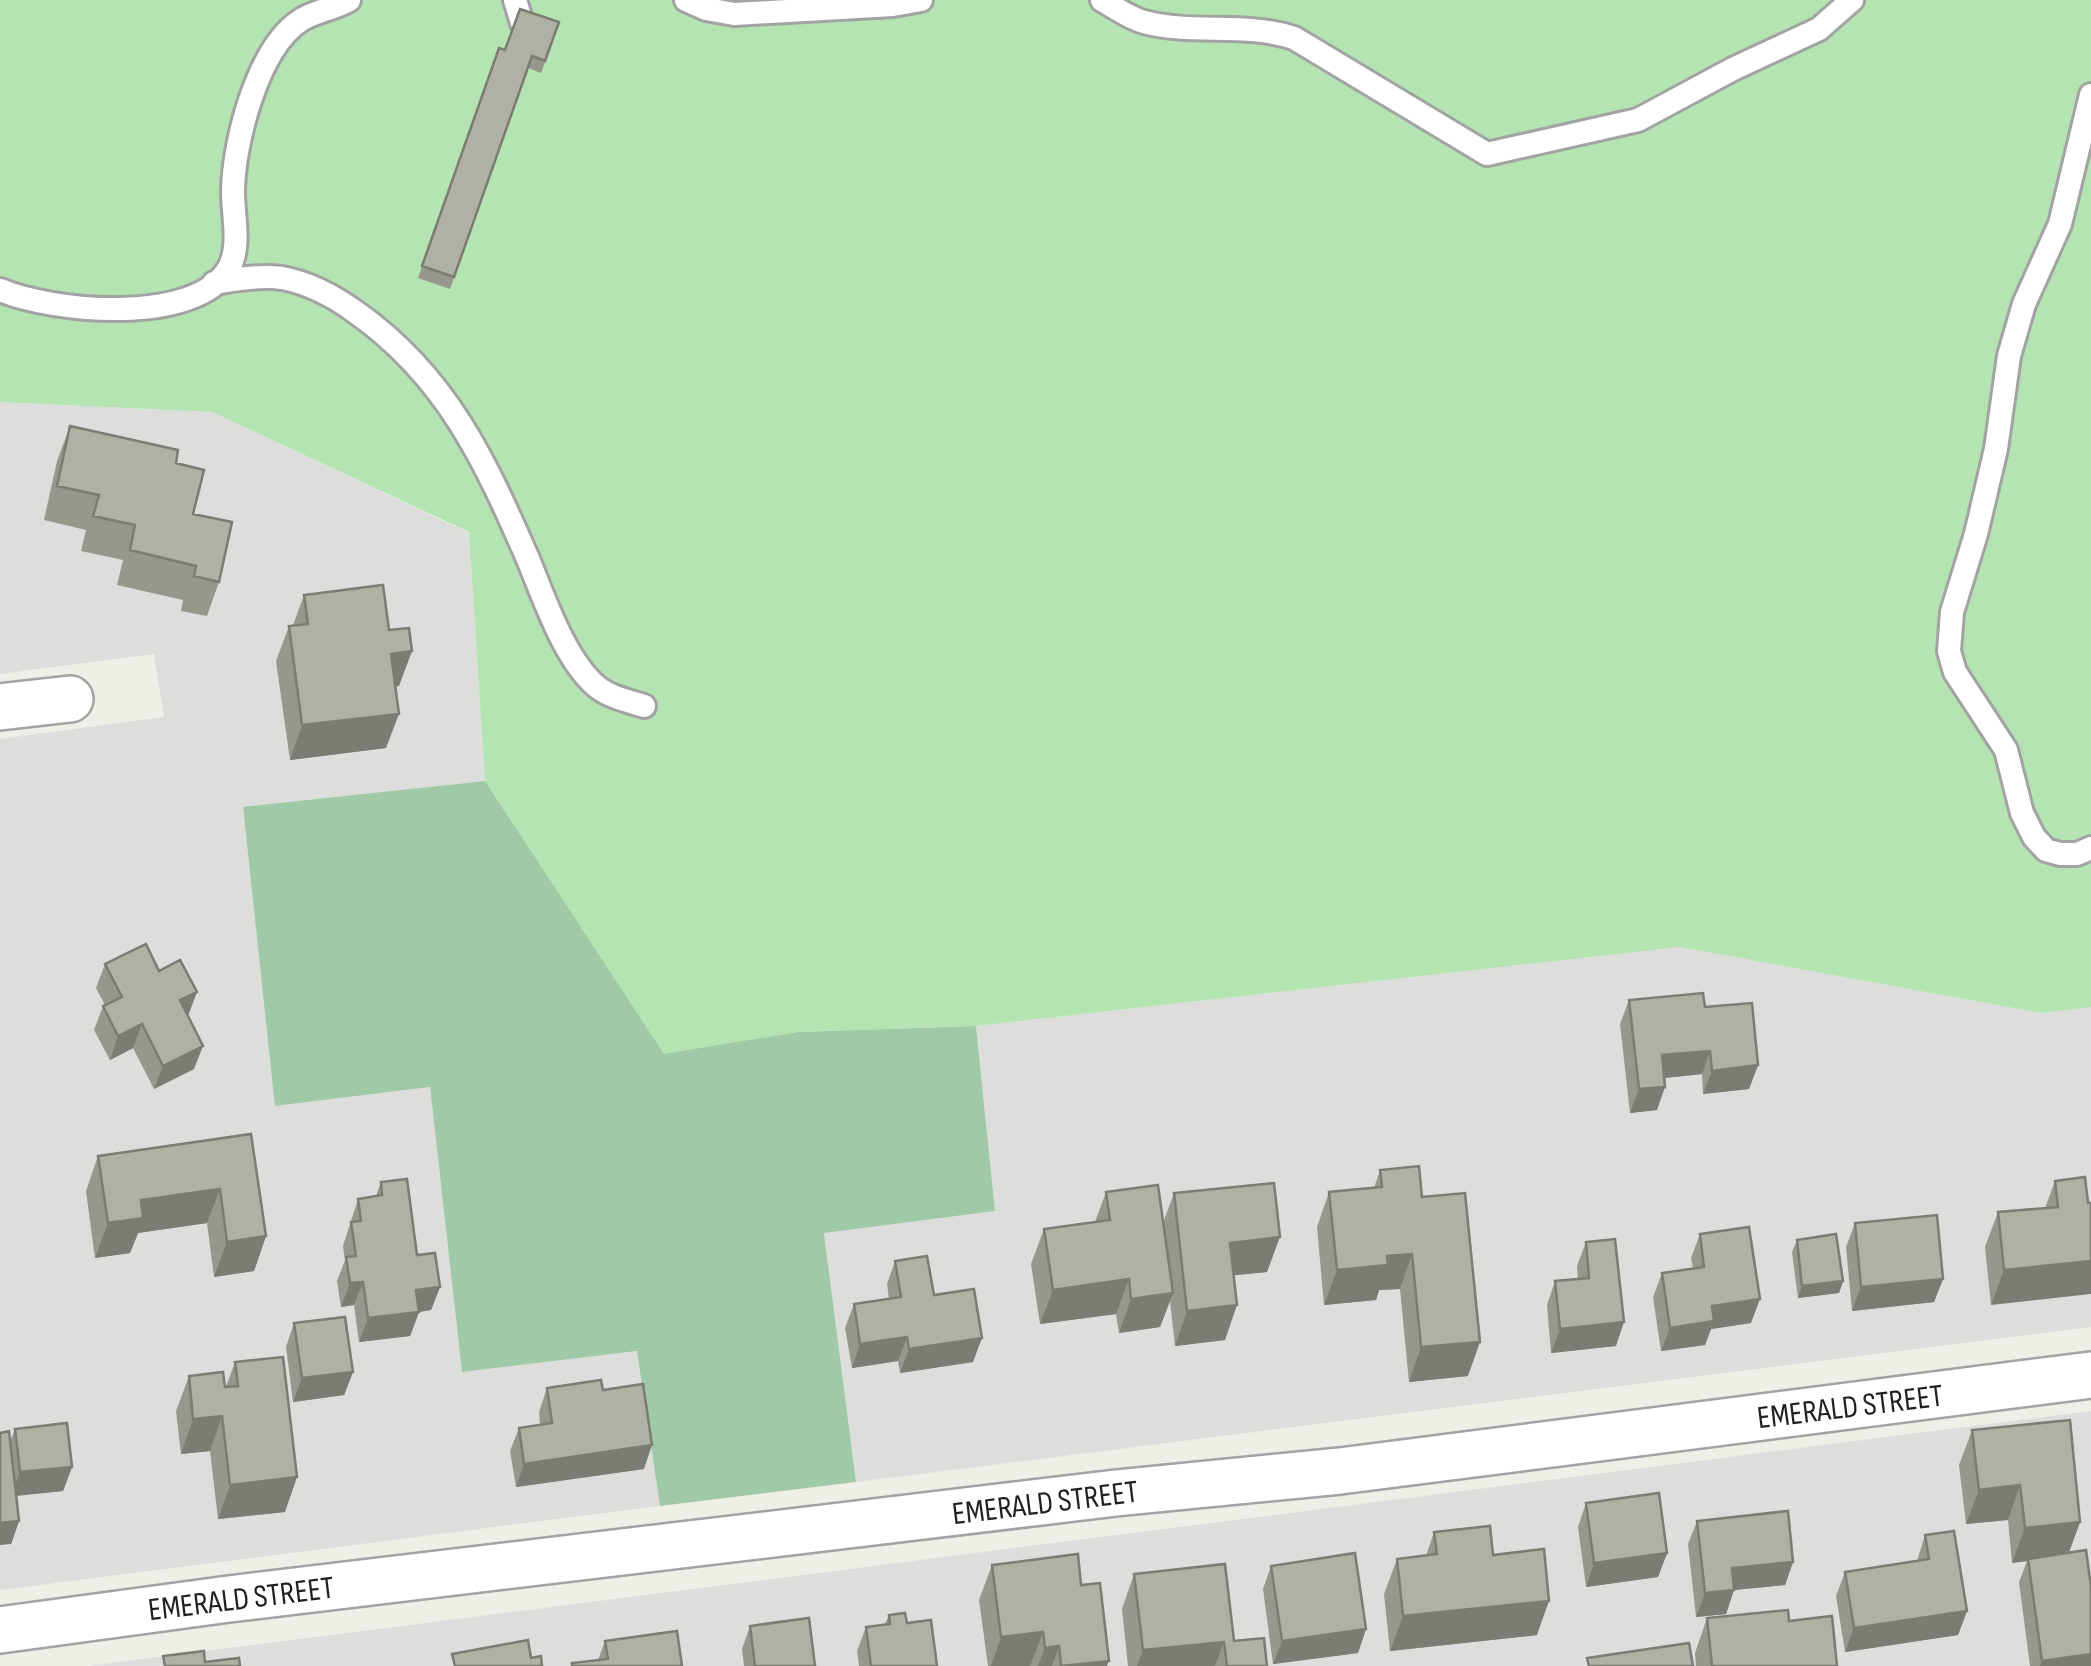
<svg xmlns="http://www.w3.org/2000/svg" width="2091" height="1666" font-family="'Sofia Sans Condensed',sans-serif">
<rect width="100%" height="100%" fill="#eeefe7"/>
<!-- residential -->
<path fill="#dddddc" d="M0 402 212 412 469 533 485 781 243 808 276 1106 430 1087 462 1372 638 1351 660 1506 0 1590V739L164 717 154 654 0 674Z
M1680 947 2041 1013 2091 1007V1327L856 1482 824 1232 995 1211 976 1026Z
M2091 1411V1666H88Z"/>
<!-- grass -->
<path fill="#b3e4b2" d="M0 0H2091V1007L2041 1013 1680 947 976 1026 798 1032 664 1055 485 781 469 532 212 412 0 402Z"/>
<!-- forest -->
<path fill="#a0caa7" d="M485 781 664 1054 798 1032 976 1026 995 1211 824 1233 856 1482 660 1506 637 1351 462 1372 430 1087 275 1106 243 807Z"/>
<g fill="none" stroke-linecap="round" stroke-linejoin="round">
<!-- service casing -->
<g stroke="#a3a3a3" stroke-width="28">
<path id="service" d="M515 0 522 23
M686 0 706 9 734 14 893 5 921 0
M1102 0C1116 8 1129 18 1144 22 1193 35 1246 22 1294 38L1487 154 1638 120 1733 69 1819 29 1852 0
M2091 95 2060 224 2024 304 2009 356 1996 449 1976 534 1952 612 1949 651 1955 672 2006 750 2022 813 2034 837 2046 850 2060 854H2077L2091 848
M214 283C235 279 260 275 282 278 310 283 335 297 357 313 447 377 485 461 528 559 544 598 564 658 596 686 609 697 628 701 644 706
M0 290C52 312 196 326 229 268 241 246 233 216 233 193 233 145 257 48 301 20 315 11 334 9 349 0"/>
</g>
<!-- minor casing -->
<g stroke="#a3a3a3" stroke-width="50">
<path id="minor" d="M0 707 70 699
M0 1630 229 1599 1116 1493 1340 1471 2091 1375"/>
</g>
<!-- service -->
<use href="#service" stroke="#fff" stroke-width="22"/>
<!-- minor -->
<use href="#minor" stroke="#fff" stroke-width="45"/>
</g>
<!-- wall -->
<path fill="#98978e" d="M559 22 541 73 528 68 450 289 418 278 499 48 505 50Z
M70 426 193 514 219 582 207 616 181 611 183 600 117 585 123 560 81 551 86 530 44 520 57 461Z
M304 595 389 630 399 686H395L386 748 290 760 276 661 289 626 293 625Z
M105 964 159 971 188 1016 194 1069 154 1089 133 1048 110 1060 94 1030 103 1006 105 1005 96 988Z
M1629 1000 1705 1007 1758 1065 1749 1089 1703 1094 1702 1074 1665 1078 1657 1110 1630 1113 1620 1024Z
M251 1134 266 1236 254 1271 214 1277 207 1223 138 1233 130 1253 95 1258 86 1191 98 1156Z
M1380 1170 1422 1197 1468 1376 1409 1382 1400 1289 1379 1290 1376 1300 1324 1305 1317 1227 1329 1192 1374 1188Z
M2055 1181 2088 1203 1991 1305 1985 1247 1998 1212 2045 1208Z
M381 1182 417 1255 440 1287 431 1310 419 1312 410 1336 359 1342 354 1305 341 1307 337 1281 345 1260 343 1246 358 1199 376 1196Z
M1106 1192 1163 1223 1174 1193 1267 1272 1234 1275 1225 1340 1175 1346 1170 1301 1160 1327 1119 1333 1116 1314 1040 1324 1031 1264 1044 1229 1095 1222Z
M1855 1223 1943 1279 1934 1302 1852 1311 1846 1247Z
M1700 1234 1751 1323 1711 1329 1705 1345 1661 1351 1653 1297 1662 1273 1693 1268 1691 1258Z
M1797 1240 1843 1281 1839 1293 1798 1298 1792 1252Z
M1586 1242 1616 1346 1551 1353 1547 1305 1555 1281 1578 1279 1577 1266Z
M895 1261 934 1295 973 1362 900 1373 898 1361 852 1368 845 1328 854 1304 889 1299 887 1284Z
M294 1323 353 1372 344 1395 293 1402 286 1347Z
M235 1362 285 1512 218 1519 210 1451 181 1454 176 1411 189 1376 226 1387Z
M547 1388 603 1390 644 1469 516 1487 510 1451 519 1428 540 1424 539 1412Z
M15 1429 72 1467 63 1491 17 1496 19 1521 11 1544 10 1442Z
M1972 1430 2080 1522 2069 1553 2091 1666H2030L2019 1582 2027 1561 2012 1563 2008 1520 1966 1524 1959 1465Z
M1586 1503 1667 1553 1658 1577 1586 1587 1578 1527Z
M1697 1521 1793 1562 1785 1585 1734 1590 1726 1614 1696 1617 1688 1544Z
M1434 1532 1493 1555 1537 1635 1390 1651 1384 1594 1397 1559 1426 1556Z
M1925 1535 1967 1611 1958 1635 1845 1652 1836 1596 1845 1572 1917 1561Z
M992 1565 1081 1585 1107 1666H988L979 1600Z
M1271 1566 1366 1629 1358 1653 1273 1664 1263 1589Z
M1134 1574 1234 1641 1267 1666H1128L1122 1609Z
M889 1615 907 1623 937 1666H859L857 1651 866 1627 885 1624Z
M1707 1618 1789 1621 1837 1666H1696L1695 1653Z
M750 1626 815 1666H744L742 1649Z
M605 1641 682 1666H571L572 1663 598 1660Z"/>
<!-- shaded-wall -->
<path fill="#7c7b74" d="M412 651 399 686 379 688 391 654Z
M399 714 386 748 290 760 302 725Z
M197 992 188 1016 180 1000Z
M142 1024 133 1048 110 1060 118 1036Z
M203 1046 194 1069 154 1089 163 1066Z
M1710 1051 1702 1074 1654 1079 1662 1055Z
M1758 1065 1749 1089 1703 1094 1712 1071Z
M1665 1087 1657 1110 1630 1113 1639 1089Z
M220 1189 207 1223 138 1233 130 1253 95 1258 108 1223 141 1200Z
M266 1236 254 1271 214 1277 227 1242Z
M1280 1237 1267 1272 1218 1277 1230 1243Z
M1412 1254 1400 1289 1379 1290 1376 1300 1324 1305 1337 1270 1387 1256Z
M2091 1261V1294L1991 1305 2004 1270Z
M1129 1279 1116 1314 1040 1324 1053 1290Z
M1943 1279 1934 1302 1852 1311 1861 1287Z
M1843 1281 1839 1293 1798 1298 1802 1286Z
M363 1282 354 1305 341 1307 350 1283Z
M440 1287 431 1310 419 1312 410 1336 359 1342 368 1318 416 1290Z
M1173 1293 1160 1327 1119 1333 1131 1299Z
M1760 1299 1751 1323 1711 1329 1705 1345 1661 1351 1670 1328 1712 1306Z
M1237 1305 1225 1340 1175 1346 1187 1311Z
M1624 1322 1616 1346 1551 1353 1560 1329Z
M907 1337 898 1361 852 1368 860 1344Z
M982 1338 973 1362 900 1373 909 1349Z
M1480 1342 1468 1376 1409 1382 1421 1347Z
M353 1372 344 1395 293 1402 302 1378Z
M222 1416 210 1451 181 1454 193 1419Z
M652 1445 644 1469 516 1487 524 1464Z
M72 1467 63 1491 11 1496 20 1472Z
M297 1477 285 1512 218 1519 230 1485Z
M2020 1485 2008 1520 1966 1524 1979 1490Z
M19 1521 11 1544 0 1545V1523Z
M2080 1522 2067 1557 2028 1559 2027 1561 2012 1563 2025 1528Z
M1667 1553 1658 1577 1586 1587 1594 1563Z
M1793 1562 1785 1585 1734 1590 1726 1614 1696 1617 1705 1593 1732 1568Z
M1549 1601 1537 1635 1390 1651 1403 1616Z
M1967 1611 1958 1635 1845 1652 1854 1628Z
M1366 1629 1358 1653 1273 1664 1282 1641Z
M1043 1632 1030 1666H991L1001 1637Z
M1224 1642 1215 1666H1137L1143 1650Z
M1059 1646 1052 1666H1038L1045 1648Z
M2091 1654V1666H2040L2042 1661Z
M1109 1661 1107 1666H1067Z"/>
<!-- building -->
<path fill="#b1b0a5" stroke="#7c7b74" stroke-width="2.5" d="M520 9 559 22 545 61 532 56 454 277 422 266 499 48 505 50Z
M70 426 178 450 176 463 204 470 193 514 232 522 219 582 194 576 196 566 130 550 135 525 93 516 99 495 57 486Z
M383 585 389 630 409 628 412 651 391 654 399 714 302 725 289 626 308 624 304 595Z
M146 944 159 971 180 960 197 992 180 1000 203 1046 163 1066 142 1024 118 1036 103 1006 122 997 105 964Z
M1703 993 1705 1007 1752 1003 1758 1065 1712 1071 1710 1051 1662 1055 1665 1087 1639 1089 1629 1000Z
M251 1134 266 1236 227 1242 220 1189 141 1200 143 1218 108 1223 98 1156Z
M1419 1166 1422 1197 1465 1193 1480 1342 1421 1347 1412 1254 1387 1256 1388 1265 1337 1270 1329 1192 1382 1187 1380 1170Z
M2085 1177 2088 1203H2091V1261L2004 1270 1998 1212 2058 1207 2055 1181Z
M407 1179 417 1255 435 1253 440 1287 416 1290 419 1312 368 1318 363 1282 350 1283 346 1257 356 1256 351 1222 361 1221 358 1199 382 1195 381 1182Z
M1274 1183 1280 1237 1230 1243 1237 1305 1187 1311 1174 1193Z
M1158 1185 1173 1293 1131 1299 1129 1279 1053 1290 1044 1229 1110 1220 1106 1192Z
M1937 1215 1943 1279 1861 1287 1855 1223Z
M1749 1227 1760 1299 1712 1306 1714 1321 1670 1328 1662 1273 1704 1267 1700 1234Z
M1836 1234 1843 1281 1802 1286 1797 1240Z
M1615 1239 1624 1322 1560 1329 1555 1281 1589 1278 1586 1242Z
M927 1256 934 1295 974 1289 982 1338 909 1349 907 1337 860 1344 854 1304 901 1297 895 1261Z
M345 1317 353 1372 302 1378 294 1323Z
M283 1357 297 1477 230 1485 222 1416 193 1419 189 1376 223 1372 225 1387 238 1386 235 1362Z
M601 1380 603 1390 643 1384 652 1445 524 1464 519 1428 552 1423 547 1388Z
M2070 1420 2080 1522 2025 1528 2020 1485 1979 1490 1972 1430Z
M67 1423 72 1467 20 1472 15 1429Z
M9 1431 19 1521 0 1523V1433Z
M1659 1493 1667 1553 1594 1563 1586 1503Z
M1788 1511 1793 1562 1732 1568 1734 1590 1705 1593 1697 1521Z
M1490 1526 1493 1555 1544 1549 1549 1601 1403 1616 1397 1559 1437 1554 1434 1532Z
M1954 1531 1967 1611 1854 1628 1845 1572 1929 1559 1925 1535Z
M2086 1550 2091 1587V1654L2042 1661 2028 1559Z
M1355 1553 1366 1629 1282 1641 1271 1566Z
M1078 1554 1081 1585 1100 1583 1109 1661 1061 1666 1059 1646 1045 1648 1043 1632 1001 1637 992 1565Z
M1225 1564 1234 1641 1264 1638 1267 1666H1227L1224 1642 1143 1650 1134 1574Z
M1788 1610 1789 1621 1832 1616 1837 1666H1712L1707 1618Z
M905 1613 907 1623 931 1620 937 1666H871L866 1627 890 1624 889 1615Z
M809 1618 815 1666H755L750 1626Z
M677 1631 682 1666H572V1663L608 1659 605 1641Z
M528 1640 531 1658 541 1656 542 1666H455L452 1654Z
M1689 1643 1693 1666H1589L1587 1658Z
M204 1651 205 1662 239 1658 240 1666H165L163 1656Z"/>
<g text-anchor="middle" stroke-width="10" stroke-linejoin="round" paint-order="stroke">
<!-- street labels -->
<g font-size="32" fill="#1f1f1f" stroke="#fff">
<text transform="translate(1850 1406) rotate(-7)" y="11">EMERALD STREET</text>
<text transform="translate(1045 1502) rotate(-7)" y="11">EMERALD STREET</text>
<text transform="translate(241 1598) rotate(-7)" y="11">EMERALD STREET</text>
</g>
</g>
</svg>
